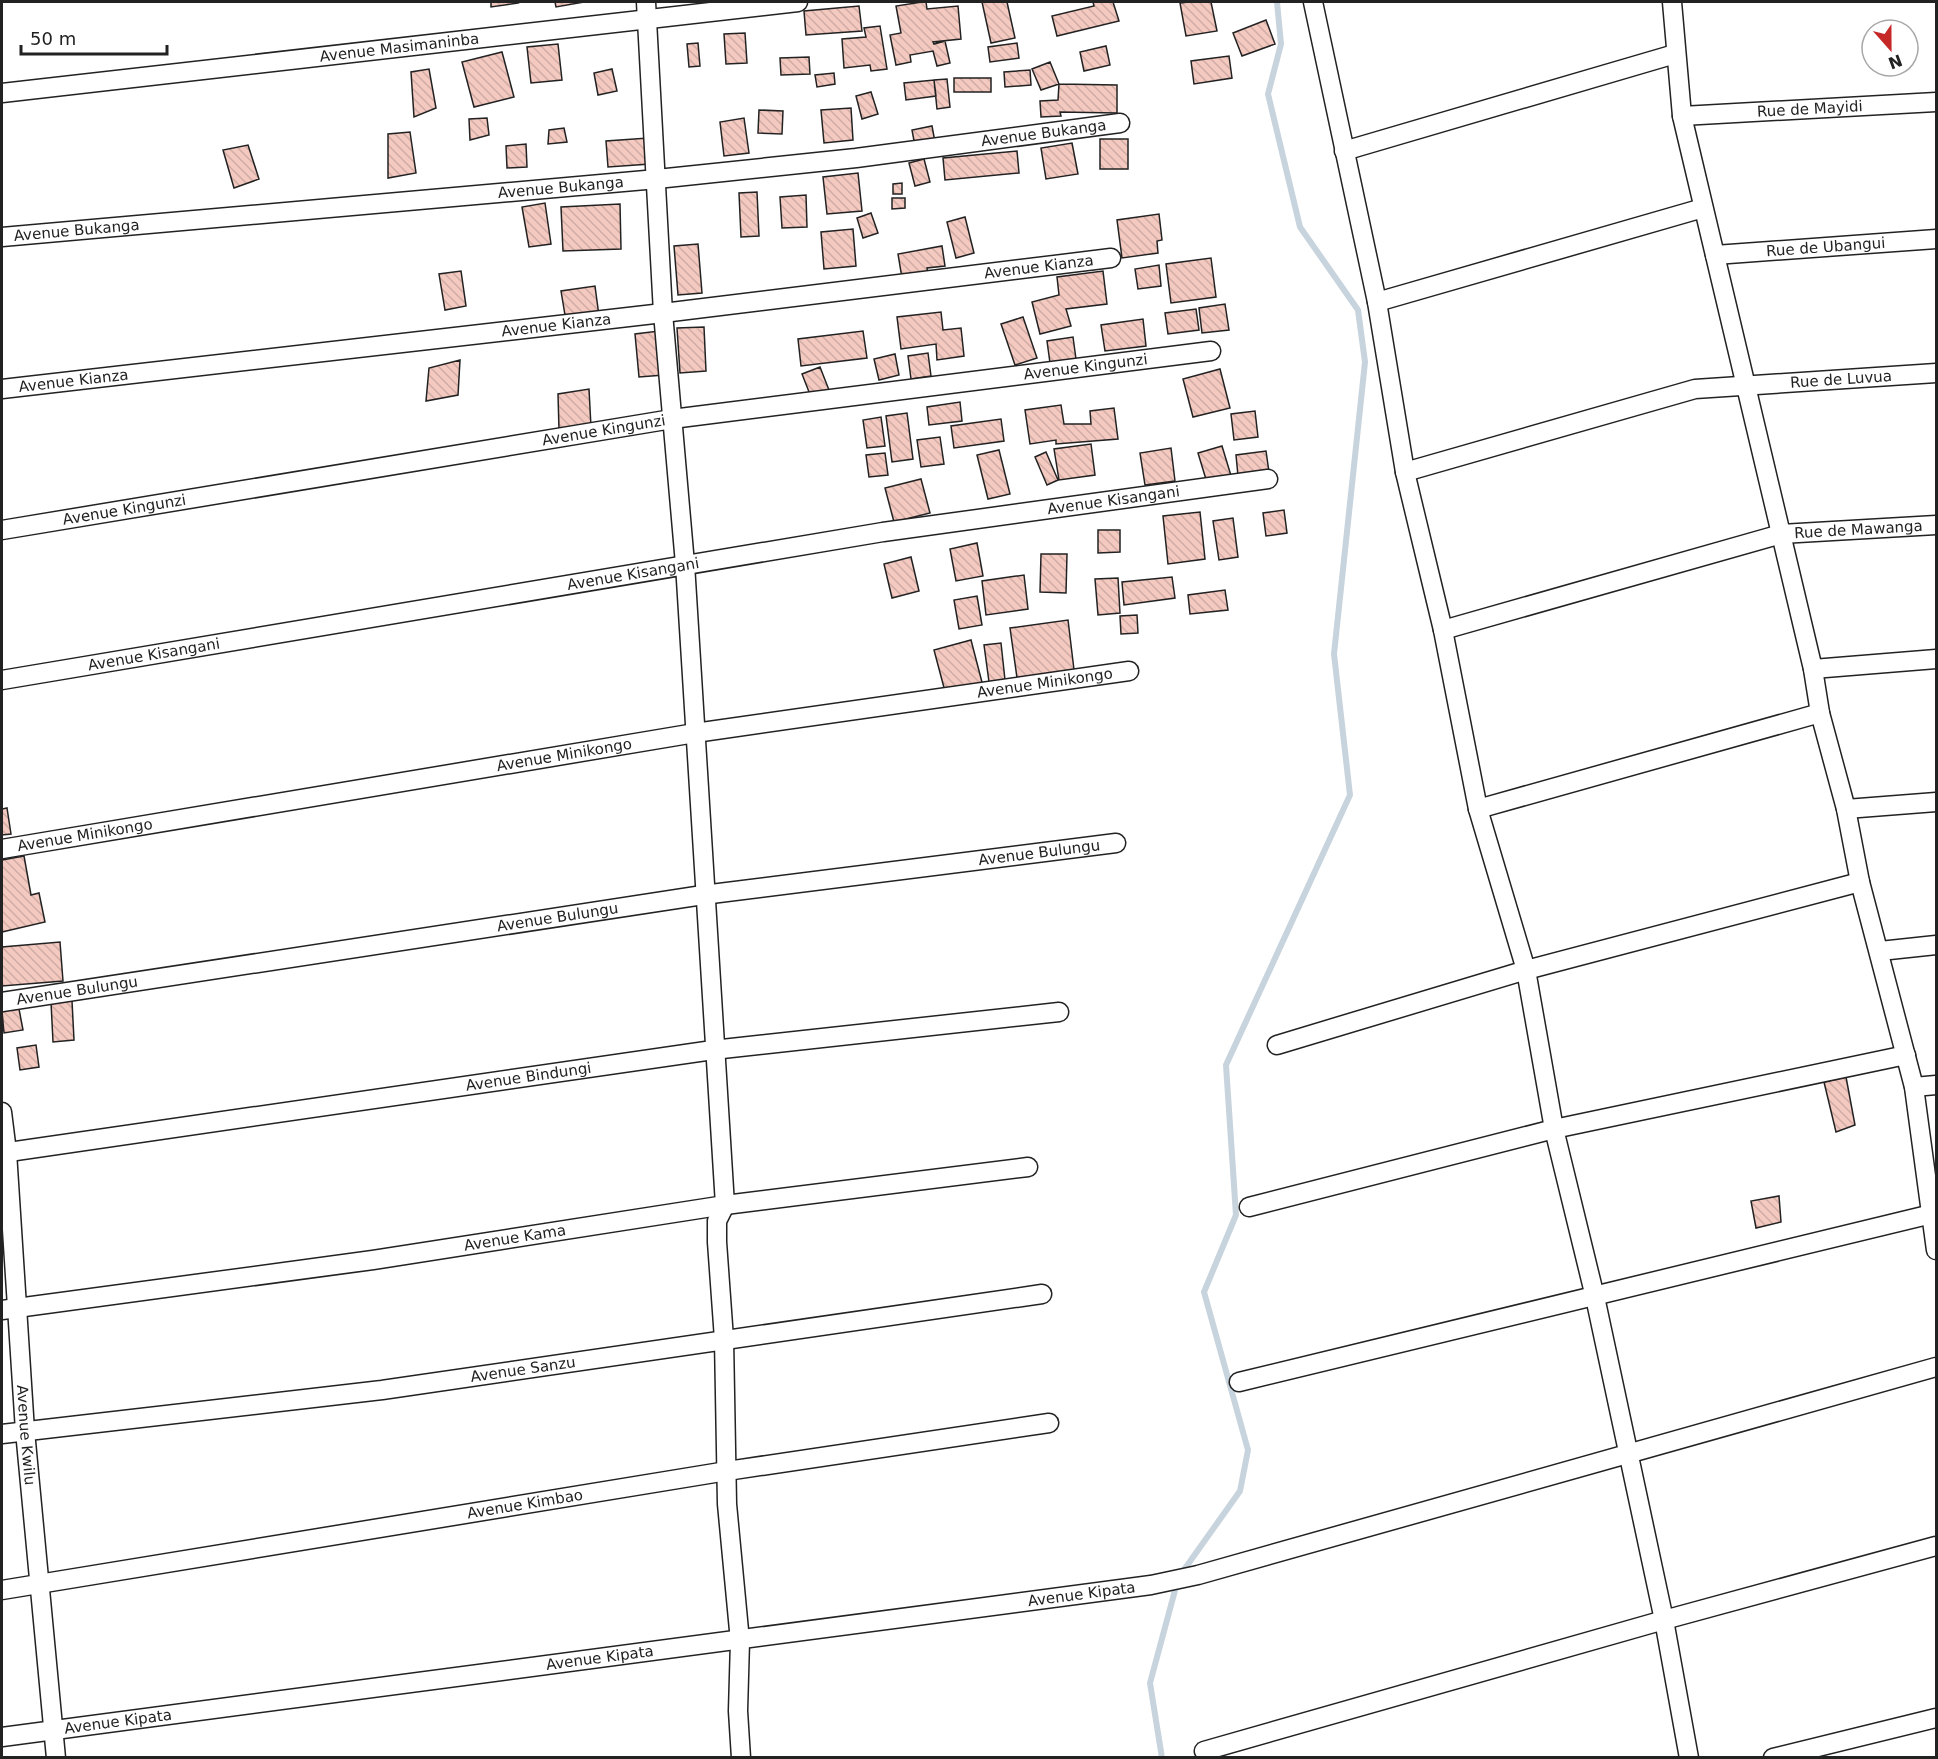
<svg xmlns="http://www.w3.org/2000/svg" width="1938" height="1759" font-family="'DejaVu Sans',sans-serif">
<defs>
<pattern id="building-back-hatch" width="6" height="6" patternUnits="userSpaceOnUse" patternTransform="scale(1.5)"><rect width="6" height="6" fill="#f3c9c0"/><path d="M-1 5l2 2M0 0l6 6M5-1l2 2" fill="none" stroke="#d0aca5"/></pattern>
</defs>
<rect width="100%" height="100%" fill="#fff"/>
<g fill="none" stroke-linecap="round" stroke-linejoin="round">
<!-- stream -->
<path stroke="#c7d3dd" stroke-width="6" d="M1181 1574 1240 1491 1248 1450 1204 1292 1236 1215 1226 1065 1350 795 1334 654 1365 362 1358 310 1300 227 1268 94 1281 44 1277 2
M1162 1758 1150 1683 1177 1583"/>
</g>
<!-- building -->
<path fill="url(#building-back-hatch)" stroke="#222" stroke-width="1.5" d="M491 2H517L518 3 491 7Z
M555 2H584L556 7Z
M922 2H926L927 9 958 6 961 39 933 42 934 44 945 41 950 63 937 66 933 51 910 55 911 62 896 65 890 35 901 33 896 6Z
M982 2H1007L1015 38 991 43Z
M1093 2H1113L1119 21 1057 36 1052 16 1094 6Z
M1189 2H1211L1217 31 1186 36 1180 3Z
M859 6 862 31 806 35 804 11Z
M1266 20 1275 44 1242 56 1233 33Z
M880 26 887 69 871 71 870 65 844 68 842 39 866 37 864 28Z
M745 33 747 63 726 64 724 34Z
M698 43 700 66 689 67 687 44Z
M1017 43 1019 58 990 62 988 47Z
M558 44 562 80 531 83 527 47Z
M1106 46 1110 65 1084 71 1080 52Z
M502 52 514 97 474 107 462 62Z
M1229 56 1232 78 1194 84 1191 61Z
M809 57 810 74 781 75 780 58Z
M1050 62 1059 84 1041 90 1032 69Z
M429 69 436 108 414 117 411 72Z
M612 69 617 91 598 95 594 73Z
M1030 70 1031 85 1005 87 1004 72Z
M834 73 835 84 817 87 815 75Z
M954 78H991V92H954Z
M947 79 950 107 937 109 934 80Z
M934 80 936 96 906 100 904 83Z
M1059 84 1117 85V113L1060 112 1061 116 1041 117 1040 101 1058 100Z
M871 92 878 114 862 119 856 96Z
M851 108 853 140 824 143 821 110Z
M759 110 783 111 782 134 758 133Z
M487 118 489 135 470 140 469 119Z
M744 118 749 153 724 156 720 122Z
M932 126 935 142 915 146 912 130Z
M564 128 567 142 548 144 549 130Z
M410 132 416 173 388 178V134Z
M648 138 650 164 608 167 606 141Z
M1100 139H1128V169H1100Z
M1072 143 1078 174 1046 179 1041 148Z
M526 144 527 167 507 168 506 146Z
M248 145 259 179 234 188 223 150Z
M1017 151 1019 173 945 180 943 158Z
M924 159 930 182 915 186 909 163Z
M858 173 862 211 827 214 823 177Z
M902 183V194H893V184Z
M757 192 759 236 741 237 739 193Z
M806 195 807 227 782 228 780 197Z
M892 198H905V208L892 209Z
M545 203 551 244 529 247 522 207Z
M620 204 621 249 563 251 561 207Z
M871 213 878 233 863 238 857 218Z
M1159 214 1162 240 1157 241 1158 253 1122 258 1117 220Z
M965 217 974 253 956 258 947 222Z
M853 229 856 266 824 269 821 232Z
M698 244 702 293 678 295 674 246Z
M942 246 945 266 927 268 928 273 902 278 898 254Z
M1211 258 1216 297 1171 303 1166 264Z
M1159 265 1161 286 1138 289 1135 269Z
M461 271 466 306 445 310 439 274Z
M1103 271 1107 304 1066 309 1071 326 1040 334 1032 302 1059 295 1057 277Z
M595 286 599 316 566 321 561 291Z
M1225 304 1229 330 1202 333 1199 308Z
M1196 309 1199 330 1168 334 1165 313Z
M941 312 943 330 961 328 964 356 937 360 936 344 901 349 897 317Z
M1023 317 1037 358 1015 365 1001 324Z
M1143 319 1146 346 1105 351 1101 325Z
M704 327 706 371 680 373 677 328Z
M659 331 664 375 639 377 635 334Z
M863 331 867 358 801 366 798 339Z
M1073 337 1076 359 1050 363 1047 341Z
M928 353 931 376 911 379 908 356Z
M895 354 899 375 879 380 874 359Z
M460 360 458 395 426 401 429 368Z
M820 367 829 390 811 397 802 374Z
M1220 369 1230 408 1193 417 1183 379Z
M589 389 591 427 559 430 558 394Z
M960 402 962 421 929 425 927 407Z
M1061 405 1064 424H1091L1090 411 1114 408 1118 439 1056 444V440L1030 444 1025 410Z
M1255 411 1258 437 1234 440 1231 414Z
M907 413 913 459 892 462 886 416Z
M881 417 885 446 867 448 863 420Z
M1001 419 1004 441 954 448 951 426Z
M940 437 944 464 921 467 917 440Z
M1091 444 1095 475 1059 480 1054 449Z
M1222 446 1232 479 1208 486 1198 453Z
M1171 448 1175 481 1145 485 1140 453Z
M999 450 1010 494 988 499 977 455Z
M1266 451 1269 472 1238 476 1236 455Z
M1046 452 1058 480 1047 485 1035 457Z
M885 453 888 475 869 477 866 455Z
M921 479 930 513 894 522 885 488Z
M1284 510 1287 533 1266 536 1263 513Z
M1200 512 1205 559 1168 564 1163 516Z
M1233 518 1238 557 1219 560 1213 521Z
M1098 530H1120V552L1098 553Z
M977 543 983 576 956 581 950 549Z
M1041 554H1067L1066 593 1040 592Z
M911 557 919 591 892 598 884 564Z
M1024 575 1028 609 986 615 982 581Z
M1172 577 1175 598 1124 605 1122 582Z
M1118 578 1120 613 1098 615 1095 579Z
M1225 590 1228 610 1190 614 1188 595Z
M977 596 982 625 959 629 954 600Z
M1137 615 1138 633 1121 634 1120 616Z
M1068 620 1075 678 1018 685 1010 628Z
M971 640 984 690 947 699 934 650Z
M1001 643 1005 680 989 682 984 645Z
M7 808 11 834 2 835V809Z
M24 856 31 895 39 893 45 922 2 932V860Z
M60 942 63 981 2 986V947Z
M72 1001 74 1040 53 1042 51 1002Z
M19 1009 23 1030 4 1033 2 1011Z
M36 1045 39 1067 20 1070 17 1048Z
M1846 1077 1855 1125 1836 1132 1824 1082Z
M1779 1196 1781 1222 1756 1228 1751 1201Z"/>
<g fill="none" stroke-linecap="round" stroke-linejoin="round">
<!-- minor casing -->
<g stroke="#222" stroke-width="21">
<g id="minor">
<path d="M646 2 663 313 685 564 725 1205 717 1221V1242L724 1339 727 1504 740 1641 738 1711 741 1758"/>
<path d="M1313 2 1377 302 1405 472 1443 630 1478 809 1526 970 1554 1129 1595 1297 1664 1620 1689 1758"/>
<path d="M1672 2 1682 116 1813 669 1820 713 1846 809 1860 882 1914 1087 1936 1250"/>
<path id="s1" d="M2 93 798 2"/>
<path id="s2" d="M1682 116 1936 102"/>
<path d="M1344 151 1675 54"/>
<path id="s3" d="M2 237 657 179 856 158 1120 123"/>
<path id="s4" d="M1715 255 1936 239"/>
<path d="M1377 302 1703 208"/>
<path id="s5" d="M2 389 663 313 1111 258"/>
<path id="s6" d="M1405 472 1695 389 1936 373"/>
<path id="s7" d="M2 530 672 419 1211 351"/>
<path id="s8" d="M1443 630 1781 534 1936 525"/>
<path d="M1813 669 1936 659"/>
<path id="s9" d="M2 680 883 532 1268 479"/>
<path d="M1478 809 1820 713"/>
<path d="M1846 809 1936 802"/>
<path id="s10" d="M2 849 695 733 1129 671"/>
<path d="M1880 951 1936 945"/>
<path id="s11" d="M2 1002 703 895 1116 843"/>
<path d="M1277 1045 1526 970 1860 882"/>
<path d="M1914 1087 1936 1085"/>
<path id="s12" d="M2 1112 7 1152 25 1431 56 1758"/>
<path id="s13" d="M2 1153 713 1050 1059 1012"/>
<path d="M1249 1207 1554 1129 1906 1055"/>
<path id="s14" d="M2 1310 373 1260 725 1205 1028 1167"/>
<path d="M1239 1382 1936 1213"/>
<path id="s15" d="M2 1434 382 1390 1042 1294"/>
<path id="s16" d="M2 1590 727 1471 1049 1423"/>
<path id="s17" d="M2 1737 1151 1585 1198 1575 1936 1367"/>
<path d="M1204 1751 1664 1620 1936 1546"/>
<path d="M1773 1758 1936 1718"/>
</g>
</g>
<!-- minor -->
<use href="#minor" stroke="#fff" stroke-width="18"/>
</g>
<g text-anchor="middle" stroke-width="4.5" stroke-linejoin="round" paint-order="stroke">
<!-- street labels -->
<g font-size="15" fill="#222" stroke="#fff">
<text dy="5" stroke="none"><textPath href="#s1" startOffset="400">Avenue Masimaninba</textPath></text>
<text dy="5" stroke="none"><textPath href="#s2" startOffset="128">Rue de Mayidi</textPath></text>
<text dy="5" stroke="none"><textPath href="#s3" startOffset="1047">Avenue Bukanga</textPath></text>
<text dy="5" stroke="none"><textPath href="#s3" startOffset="561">Avenue Bukanga</textPath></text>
<text dy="5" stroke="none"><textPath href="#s3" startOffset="75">Avenue Bukanga</textPath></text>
<text dy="5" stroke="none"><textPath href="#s4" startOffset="111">Rue de Ubangui</textPath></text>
<text dy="5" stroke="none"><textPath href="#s5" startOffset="1044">Avenue Kianza</textPath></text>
<text dy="5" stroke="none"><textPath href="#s5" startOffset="558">Avenue Kianza</textPath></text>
<text dy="5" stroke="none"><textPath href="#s7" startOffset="1096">Avenue Kingunzi</textPath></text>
<text dy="5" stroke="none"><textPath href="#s6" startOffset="448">Rue de Luvua</textPath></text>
<text dy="5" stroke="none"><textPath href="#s5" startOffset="72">Avenue Kianza</textPath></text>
<text dy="5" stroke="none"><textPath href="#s7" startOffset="610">Avenue Kingunzi</textPath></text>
<text dy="5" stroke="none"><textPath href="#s9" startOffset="1126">Avenue Kisangani</textPath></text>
<text dy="5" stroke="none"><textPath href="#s7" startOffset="124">Avenue Kingunzi</textPath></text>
<text dy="5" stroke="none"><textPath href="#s8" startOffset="429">Rue de Mawanga</textPath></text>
<text dy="5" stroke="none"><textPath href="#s9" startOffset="640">Avenue Kisangani</textPath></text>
<text dy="5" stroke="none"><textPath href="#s9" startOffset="154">Avenue Kisangani</textPath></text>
<text dy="5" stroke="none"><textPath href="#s10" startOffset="1056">Avenue Minikongo</textPath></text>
<text dy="5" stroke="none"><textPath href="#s10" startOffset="570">Avenue Minikongo</textPath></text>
<text dy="5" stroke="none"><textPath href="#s10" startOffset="84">Avenue Minikongo</textPath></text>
<text dy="5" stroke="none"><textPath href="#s11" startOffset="1048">Avenue Bulungu</textPath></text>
<text dy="5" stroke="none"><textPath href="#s11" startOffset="562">Avenue Bulungu</textPath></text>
<text dy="5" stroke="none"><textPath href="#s11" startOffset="76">Avenue Bulungu</textPath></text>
<text dy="5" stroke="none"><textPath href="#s13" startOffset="532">Avenue Bindungi</textPath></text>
<text dy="5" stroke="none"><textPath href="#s14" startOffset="518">Avenue Kama</textPath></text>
<text dy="5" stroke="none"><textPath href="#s15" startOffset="525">Avenue Sanzu</textPath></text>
<text dy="5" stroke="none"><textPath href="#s12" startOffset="324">Avenue Kwilu</textPath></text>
<text dy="5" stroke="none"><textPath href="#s16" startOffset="530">Avenue Kimbao</textPath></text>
<text dy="5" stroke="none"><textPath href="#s17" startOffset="1089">Avenue Kipata</textPath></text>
<text dy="5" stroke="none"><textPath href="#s17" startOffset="603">Avenue Kipata</textPath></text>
<text dy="5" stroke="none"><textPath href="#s17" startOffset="117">Avenue Kipata</textPath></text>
</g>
</g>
<!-- border -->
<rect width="1938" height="1759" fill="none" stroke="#222222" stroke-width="6"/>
<!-- north arrow -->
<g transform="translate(1890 48) rotate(159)"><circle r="28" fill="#ffffff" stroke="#a7a7a7" stroke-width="1.5"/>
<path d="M0-4.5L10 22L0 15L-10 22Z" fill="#c62828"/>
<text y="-9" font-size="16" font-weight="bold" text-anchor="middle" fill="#222222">N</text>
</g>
<!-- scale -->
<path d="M21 45v9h146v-9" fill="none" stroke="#222222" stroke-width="3"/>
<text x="30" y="45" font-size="18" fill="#222222" stroke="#ffffff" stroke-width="4.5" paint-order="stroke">50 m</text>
</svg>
